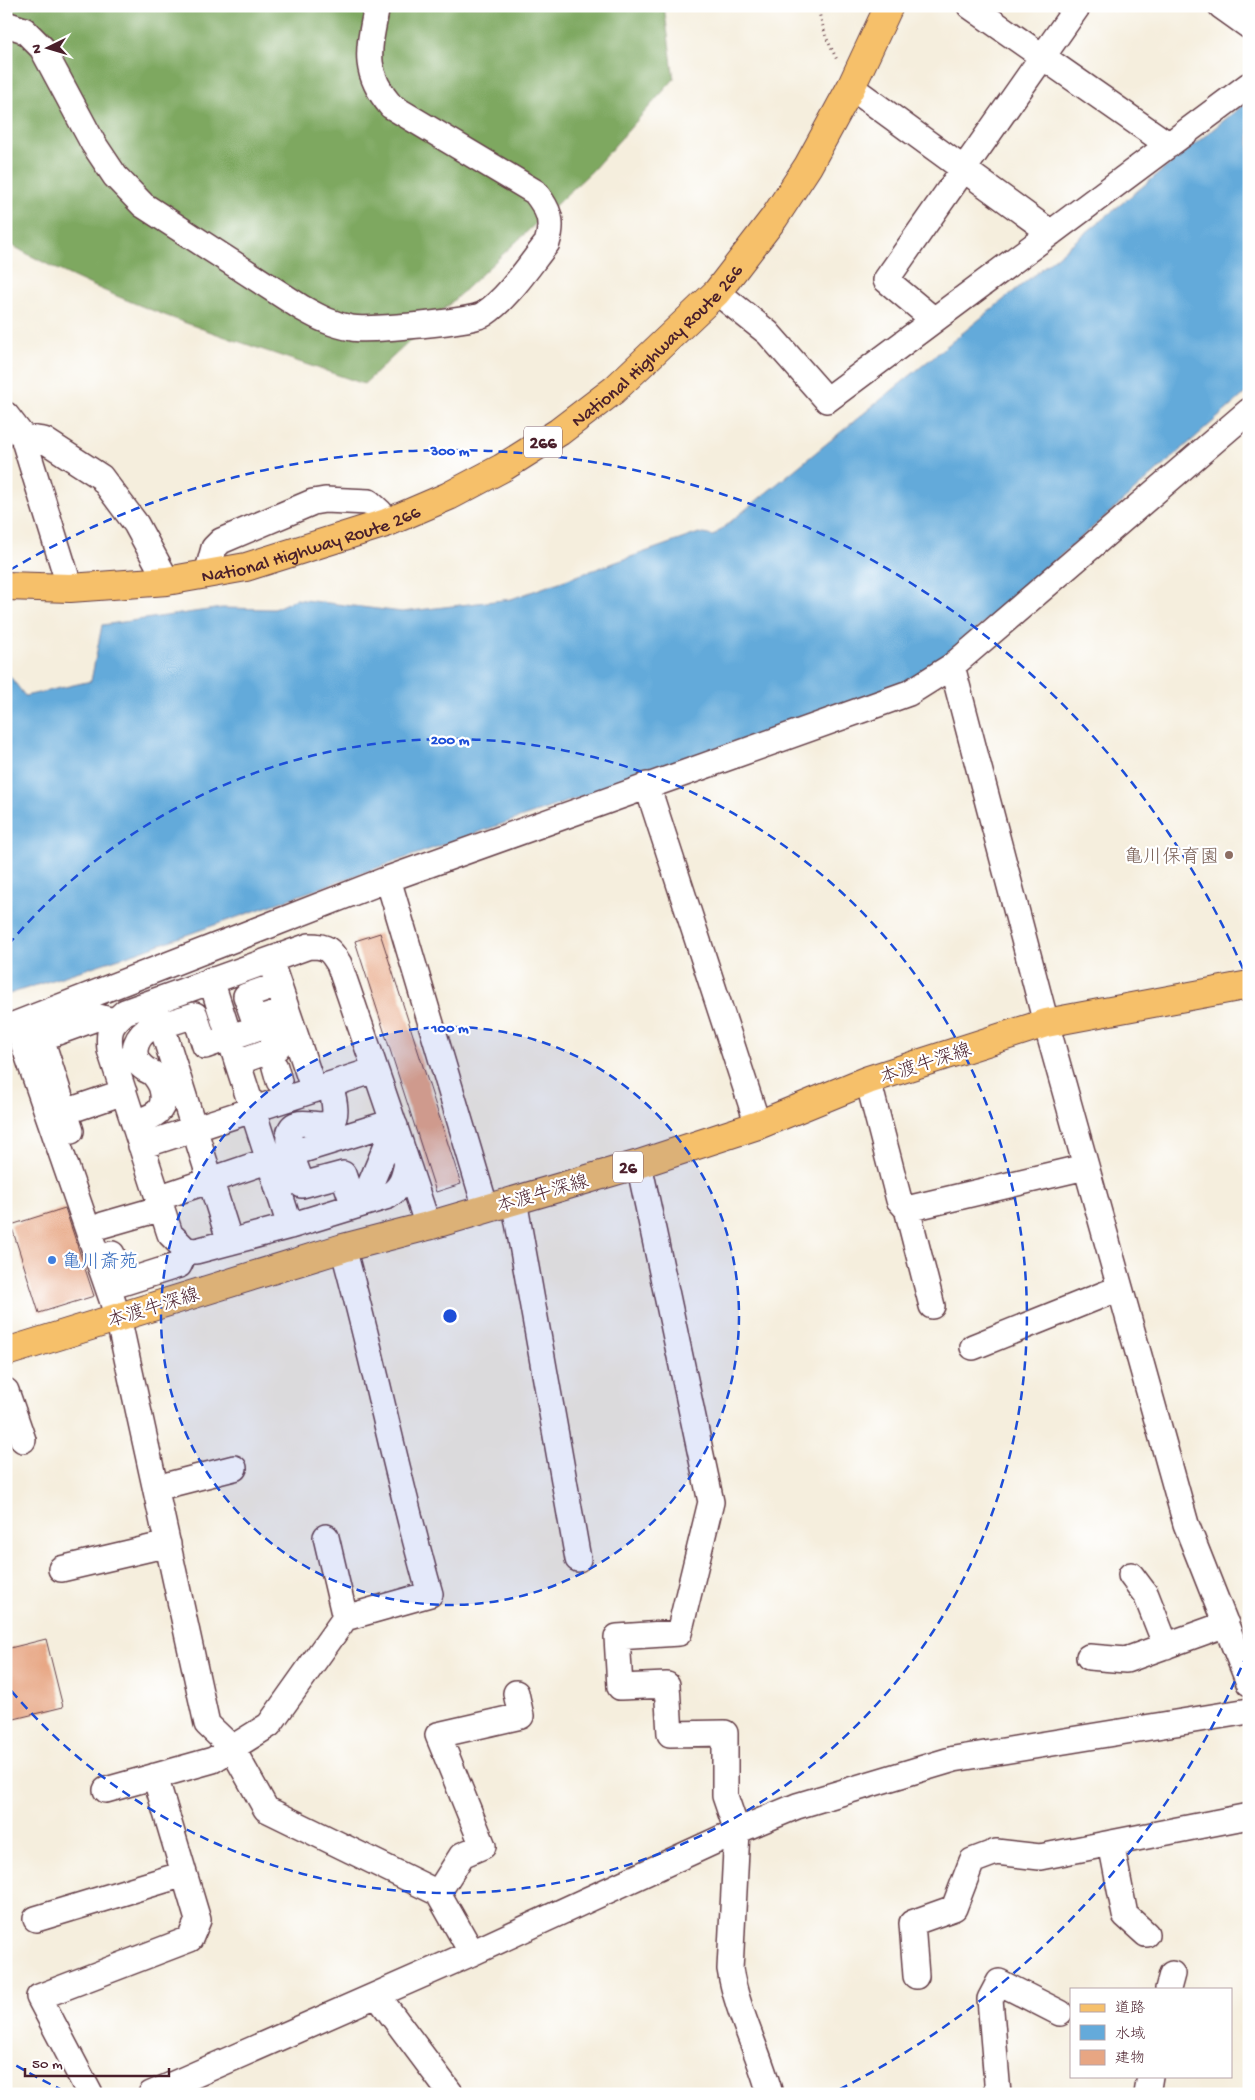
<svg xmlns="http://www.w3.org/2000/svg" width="1255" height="2100" font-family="'Gochi Hand','Klee One',sans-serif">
<rect width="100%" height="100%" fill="#fff"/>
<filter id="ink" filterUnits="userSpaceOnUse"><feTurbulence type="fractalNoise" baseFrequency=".02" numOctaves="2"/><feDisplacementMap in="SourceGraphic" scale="10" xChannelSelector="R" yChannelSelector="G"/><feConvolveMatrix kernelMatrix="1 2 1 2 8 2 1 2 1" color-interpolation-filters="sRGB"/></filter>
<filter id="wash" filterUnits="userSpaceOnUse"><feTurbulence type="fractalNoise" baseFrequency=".0096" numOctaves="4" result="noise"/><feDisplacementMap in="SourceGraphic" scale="20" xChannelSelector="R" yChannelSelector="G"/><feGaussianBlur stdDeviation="1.12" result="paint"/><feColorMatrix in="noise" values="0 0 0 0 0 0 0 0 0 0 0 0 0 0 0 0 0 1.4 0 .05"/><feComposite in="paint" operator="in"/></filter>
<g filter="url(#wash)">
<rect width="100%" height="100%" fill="#f5eedd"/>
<!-- forest -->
<path fill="#7ea860" stroke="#646446" d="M6 6H664L674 79 592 171 364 384C243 342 117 306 6 242Z"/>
<!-- water -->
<path fill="#64aada" stroke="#576482" d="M1249 100V390L959 645 914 678 869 698 502 824 135 953 6 995V671L25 696 91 681 102 625 222 608 274 609 296 599 402 612 511 599 699 533 713 536Z"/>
<g id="blocks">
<!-- building -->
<path fill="#e7a683" d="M380 933 461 1184 436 1192 355 941Z
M65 1208 94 1296 39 1313 11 1225Z
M46 1639 63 1707 6 1721V1649Z"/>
</g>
</g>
<g filter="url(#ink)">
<use href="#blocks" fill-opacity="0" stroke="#643e46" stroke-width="1"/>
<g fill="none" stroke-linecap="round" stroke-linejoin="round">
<!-- minor casing -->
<g stroke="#643e46" stroke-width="28">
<path id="minor" d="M970 6 1169 145
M1221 6 1249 26
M6 24 24 30 42 48 93 143 115 176 143 205 302 308C318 317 333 325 352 328 367 331 473 322 484 314 509 297 528 267 547 243 554 221 549 210 535 192L391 106C361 71 369 48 377 6
M851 87 1051 233
M717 292 768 333 827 400 1249 85
M934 320 886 280 1078 6
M6 415 23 437 70 588
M23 437 44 440 101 477 136 524 167 581
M207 574 214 548 221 541 313 502 325 500 369 502 380 512 386 523
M952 666 1046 1023 1186 1524 1249 1683
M647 785 758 1125
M388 879 486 1209
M273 969 314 1090
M211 980 290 1226
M157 1011 230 1242
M17 1025 118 1317 207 1724 232 1748 266 1809 438 1893 472 1953
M6 1028 388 879 909 693 952 666 1249 411
M238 1062 277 1048 266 1017 279 1013
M275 1067 279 1081
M868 1080 899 1200 907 1209 932 1306
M330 1085C352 1158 293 1101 289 1136 287 1151 298 1171 302 1185L343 1174 354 1206
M65 1112 124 1092
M134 1123C152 1117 168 1112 162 1089 161 1084 156 1076 152 1073 150 1071 147 1071 145 1069 129 1058 134 1040 147 1030L195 1015 205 1046 257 1028 246 996 278 985
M71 1131 41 1038 99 1017 114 1021
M141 1146 375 1070
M407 1163C404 1178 402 1187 388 1196L290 1226 196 1251 186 1250 170 1234 110 1050C108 1030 110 1025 125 1012L309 946C327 946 330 949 339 964 369 1051 399 1138 428 1226
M639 1164 711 1502 679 1633 617 1637 620 1687 667 1685 670 1734 725 1733V1796L737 1831 730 1969C737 2012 759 2052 770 2094
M158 1198 270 1160 393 1122
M514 1200 578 1559
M362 1204 395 1126
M907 1209 1085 1167
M103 1225 162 1208
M112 1254 122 1283 179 1265 186 1250
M973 1347 1120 1288
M6 1391 23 1440
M156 1488 234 1468
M326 1537 345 1618
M61 1569 168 1544
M1131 1575 1146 1595 1166 1646
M1089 1657 1126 1660 1226 1624
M106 1790 213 1760 269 1725 345 1618 430 1594C397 1479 375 1363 343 1248
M1111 1843 1125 1915 1146 1934
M438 1893 462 1855 483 1846 438 1735 521 1716 516 1693
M36 1919 184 1874
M916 1976 912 1923 954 1908 972 1861 996 1852 1040 1857 1249 1816
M1168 1989 1172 1974
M377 1995 451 2094
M90 2094 39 1997 190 1939 198 1920 155 1776
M151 2094 472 1953 737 1831 797 1806 954 1759 1249 1711
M998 2094 990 1999 999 1982 1060 2013
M1147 2094 1150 2076"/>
</g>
<!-- major casing -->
<g stroke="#643e46" stroke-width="30">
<path id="major" d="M6 1352 343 1248 428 1226 639 1164 758 1125 868 1080 1046 1023 1249 985"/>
</g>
<!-- highway casing -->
<g stroke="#643e46" stroke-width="30">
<g id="highway">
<path id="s1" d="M6 586 70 588 140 583 167 581 246 567 386 523 449 496 502 468 559 432 614 390 717 292 774 218 808 166 851 87 889 6"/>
</g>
</g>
<!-- path -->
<path stroke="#643e46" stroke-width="3" stroke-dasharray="1 4" stroke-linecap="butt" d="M817 6 826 37 838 62"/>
<!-- minor -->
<use href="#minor" stroke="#fff" stroke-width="25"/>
<!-- major -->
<use href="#major" stroke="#f6c06b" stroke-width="28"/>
<!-- highway -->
<use href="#highway" stroke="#f6c06b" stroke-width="28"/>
</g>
</g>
<!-- distance rings -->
<circle cx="450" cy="1316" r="289" fill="#1d4ed8" fill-opacity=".12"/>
<g fill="none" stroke="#1d4ed8" stroke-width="2.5" stroke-dasharray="9 6">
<circle cx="450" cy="1316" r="289"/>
<path d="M8 945A577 577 0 1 1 8 1687"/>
<path d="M1247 1654A866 866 0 0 1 836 2091M64 2091A866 866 0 0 1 10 2062M10 570A866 866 0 0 1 1247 978"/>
</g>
<!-- markers -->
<circle fill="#8d6e63" stroke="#fff" stroke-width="2" cx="1229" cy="855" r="5"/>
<circle fill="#3f7fe0" stroke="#fff" stroke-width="2" cx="52" cy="1260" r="5"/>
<g text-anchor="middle" stroke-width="4.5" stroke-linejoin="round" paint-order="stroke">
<!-- shield labels -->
<g fill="#fff" stroke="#80626b" stroke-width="1">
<rect x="524" y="426.5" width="38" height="31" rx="4"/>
<rect x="613" y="1151.5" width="30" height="31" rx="4"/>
</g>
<g font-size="18" font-weight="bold" fill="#4a1f2b">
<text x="543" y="448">266</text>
<text x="628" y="1173">26</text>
</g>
<!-- street labels -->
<g font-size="19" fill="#4a1f2b" stroke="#fff">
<text dy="7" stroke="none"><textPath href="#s1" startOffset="715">National Highway Route 266</textPath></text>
<text dy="7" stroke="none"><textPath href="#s1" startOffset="310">National Highway Route 266</textPath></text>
<text transform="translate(925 1062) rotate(-18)" y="7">本渡牛深線</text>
<text transform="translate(542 1192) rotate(-16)" y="7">本渡牛深線</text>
<text transform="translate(153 1306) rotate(-17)" y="7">本渡牛深線</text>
</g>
<!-- education labels -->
<g font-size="19" fill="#785e54" stroke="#fff" text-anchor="end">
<text x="1219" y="862">亀川保育園</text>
</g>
<!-- shop labels -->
<g font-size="19" fill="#366cbe" stroke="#fff" text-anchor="start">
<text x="62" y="1267">亀川斎苑</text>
</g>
</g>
<circle cx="450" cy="1316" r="8" fill="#1d4ed8" stroke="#fff" stroke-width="2.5"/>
<g font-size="15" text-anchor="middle" font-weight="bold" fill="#1d4ed8" stroke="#fff" stroke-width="4.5" stroke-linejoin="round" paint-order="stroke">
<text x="450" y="455">300 m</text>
<text x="450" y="744">200 m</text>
<text x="450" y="1032">100 m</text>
</g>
<!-- margin -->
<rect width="1255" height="2100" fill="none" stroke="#fff" stroke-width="25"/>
<!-- legend -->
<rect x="1070" y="1988" width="162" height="90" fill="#ffffff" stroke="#b7a5aa"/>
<rect x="1080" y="2004" width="25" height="8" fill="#f6c06b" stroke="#b7a5aa"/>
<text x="1115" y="2012" font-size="15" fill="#4a1f2b">道路</text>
<rect x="1080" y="2025" width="25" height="15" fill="#64aada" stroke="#b7a5aa"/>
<text x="1115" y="2038" font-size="15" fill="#4a1f2b">水域</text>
<rect x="1080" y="2050" width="25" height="15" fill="#e7a683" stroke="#b7a5aa"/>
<text x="1115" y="2062" font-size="15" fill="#4a1f2b">建物</text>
<!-- north arrow -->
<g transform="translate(48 48) rotate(265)" stroke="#ffffff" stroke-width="4" paint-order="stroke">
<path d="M0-4L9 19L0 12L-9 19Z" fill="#4a1f2b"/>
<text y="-8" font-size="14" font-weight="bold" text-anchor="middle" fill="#4a1f2b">N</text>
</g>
<!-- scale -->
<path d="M25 2068v8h144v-8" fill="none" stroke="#4a1f2b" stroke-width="2.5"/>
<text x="32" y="2068" font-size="15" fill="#4a1f2b" stroke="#ffffff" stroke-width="4" paint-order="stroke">50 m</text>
</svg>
